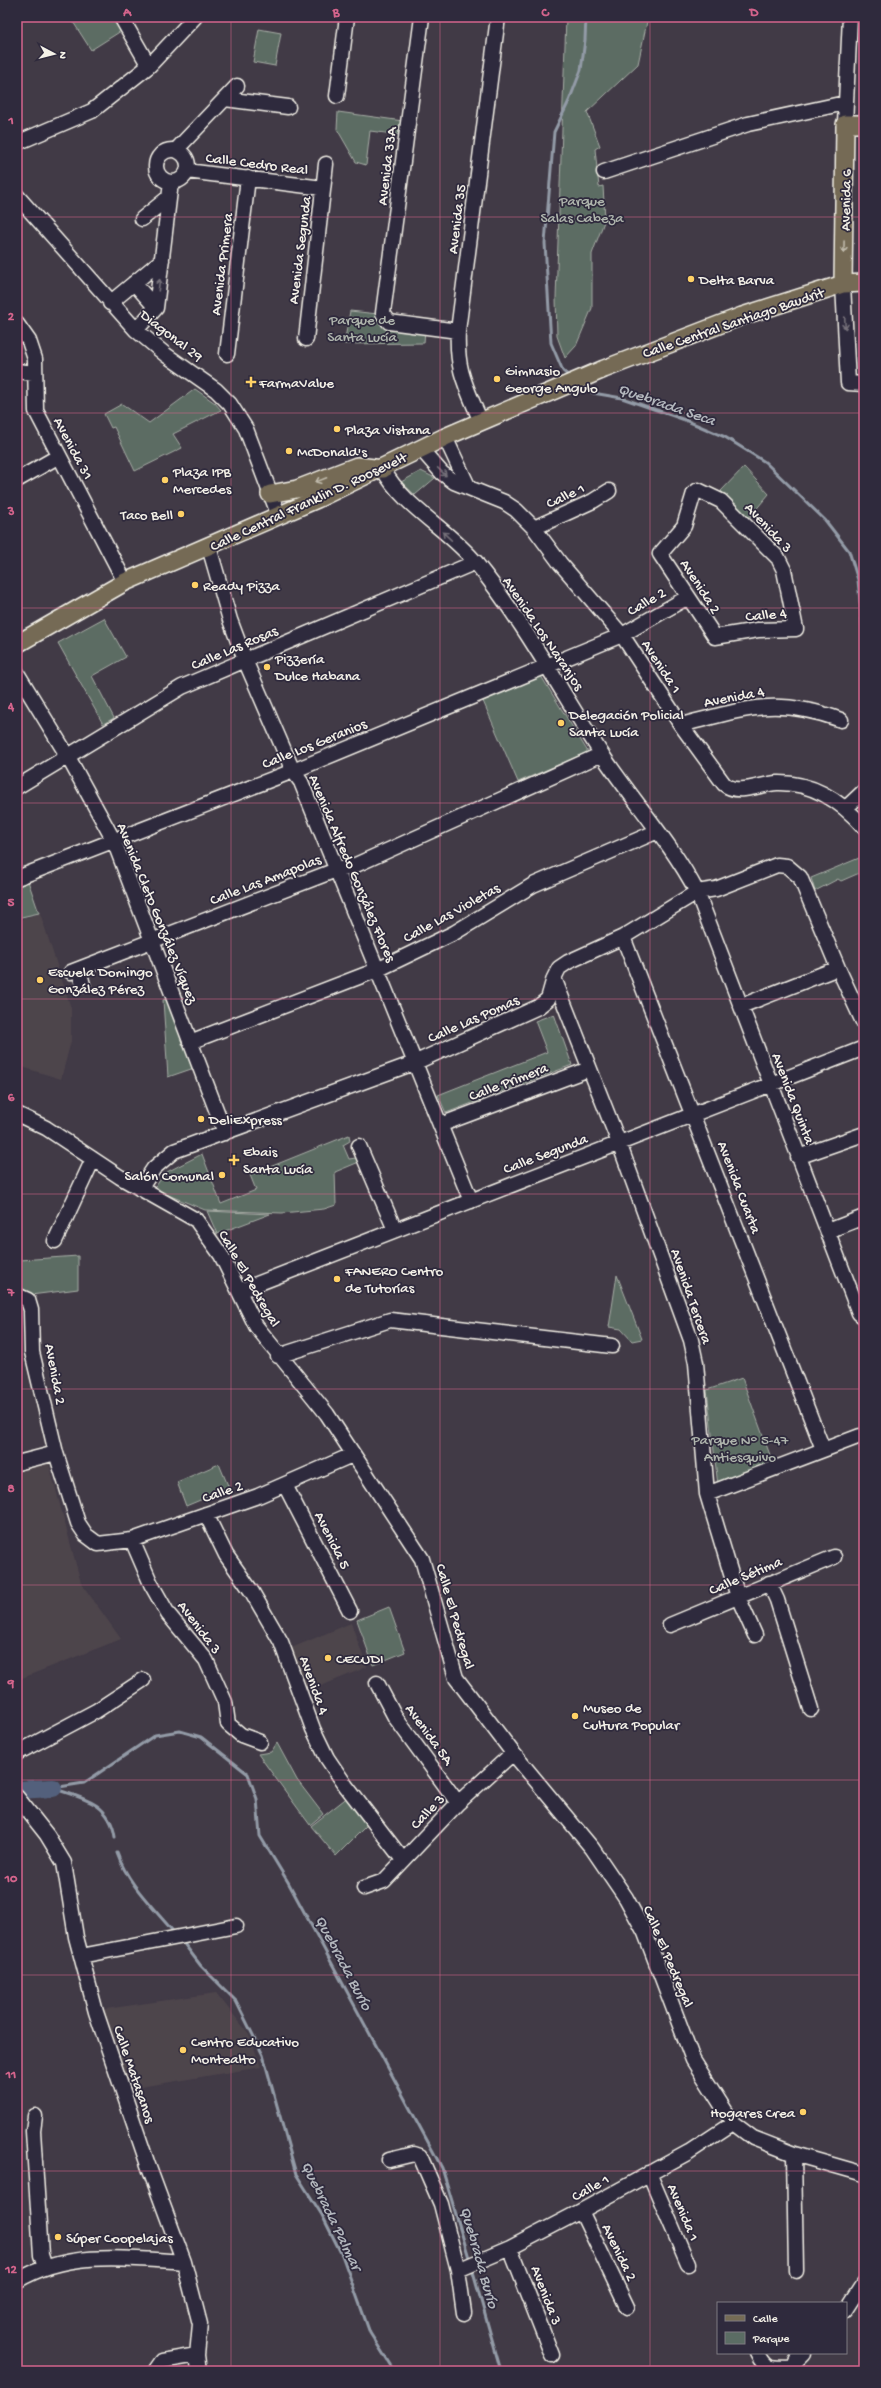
<svg xmlns="http://www.w3.org/2000/svg" width="881" height="2388" font-family="'Gochi Hand',sans-serif">
<rect width="100%" height="100%" fill="#413a46"/>
<filter id="ink" filterUnits="userSpaceOnUse"><feTurbulence type="fractalNoise" baseFrequency=".025" numOctaves="2"/><feDisplacementMap in="SourceGraphic" scale="8" xChannelSelector="R" yChannelSelector="G"/><feConvolveMatrix kernelMatrix="1 2 1 2 8 2 1 2 1" color-interpolation-filters="sRGB"/></filter>
<g filter="url(#ink)">
<!-- built -->
<path fill="#4e454c" d="M40 913 71 1008V1041L61 1079 19 1066 17 1070V962L19 937 17 921Z
M49 1464 81 1583 121 1639 17 1680V1472Z
M351 1623 367 1667 304 1693 289 1649Z
M216 1993 249 2034 261 2067 122 2090 99 2010Z"/>
<!-- green -->
<path fill="#5b6c64" stroke="#a8aea6" d="M70 17H112L121 31 91 50Z
M566 17H648L638 64 587 112 600 146 595 149 599 187 603 186 605 219 592 254V308L576 346 565 358 557 336 556 298Z
M259 29 281 33 275 66 253 62Z
M338 112 403 121 401 135 370 131 366 165 356 162 337 129Z
M350 311 378 314 425 329 424 343 344 344Z
M195 389 215 403 221 410 173 434 182 448 135 471 114 427 111 428 104 414 122 404 149 423Z
M744 467 769 494 748 519 721 491Z
M421 471 435 478 415 495 401 482Z
M104 618 126 657 92 676 114 718 103 724 58 643Z
M541 676 588 752 518 782 483 701Z
M864 856V871L841 881 838 879 815 891 811 878Z
M28 881 39 913 17 918V885Z
M168 998 194 1068 168 1077 163 1000Z
M554 1014 572 1065 446 1113 438 1095 547 1052 535 1021Z
M349 1135 350 1141 343 1145 349 1159 356 1158 359 1162 335 1172 336 1205 324 1209 282 1213 205 1210 161 1192 156 1186 165 1173 202 1154 221 1204 256 1190 250 1175Z
M207 1211 270 1214 217 1234Z
M78 1256V1289L31 1295 21 1290 20 1260Z
M617 1275 642 1339 632 1341 621 1329 609 1327Z
M742 1378 774 1466 718 1486 707 1390Z
M219 1464 229 1488 186 1506 177 1482Z
M389 1607 405 1652 373 1665 357 1620Z
M277 1743 297 1780 323 1814 310 1825 258 1754 271 1752Z
M349 1796 370 1822 336 1856 311 1826Z"/>
<g fill="none" stroke-linecap="round" stroke-linejoin="round">
<!-- stream -->
<path stroke="#939ba7" stroke-width="3" d="M570 377 563 371 551 343 545 243 554 132 569 101 581 70 585 40 586 17
M580 386 593 393 622 398 685 420 725 437 765 462 825 520 849 551 858 580 864 643
M53 1788 84 1783 155 1735 180 1731 201 1737 248 1774 257 1799 260 1836 288 1882 442 2168 470 2261
M55 1789C83 1798 110 1803 115 1837
M117 1853C128 1884 151 1905 172 1930
M185 1945 201 1966 236 2001 263 2055 296 2174 322 2215 342 2255 370 2333 394 2371
M472 2269 501 2371"/>
<!-- river -->
<path stroke="#52617c" stroke-width="18" d="M17 1790 53 1788"/>
<!-- minor casing -->
<g stroke="#f4f1e8" stroke-width="17">
<path id="minor" d="M121 17 149 66
M422 17 383 313 389 322 458 331
M337 96 347 17
M225 99 288 107
M845 124 850 17
M17 143 92 111 149 66 195 17
M156 166a16 16 0 1 1 32 0a16 16 0 1 1-32 0Z
M176 150 237 86
M187 171 323 188
M604 172 748 124 845 103
M17 196 136 330 166 355 216 390 230 404 246 429 279 516
M142 219 169 197
M134 283 156 308
M843 284 848 383 864 384
M110 303 162 260
M17 324 29 341 35 359 36 411 125 582
M136 330 156 308 171 182
M306 339 326 164
M227 354 248 178
M17 371 35 373
M481 422C466 386 456 371 458 331L498 17
M445 437 469 488
M421 449 442 473 454 482 504 502 516 510 534 528 560 563 622 635 681 725 724 784C738 796 760 784 777 783 813 782 841 801 864 827
M383 469C403 507 450 530 476 563 524 622 560 690 601 753 632 800 671 842 697 892L859 1313 864 1317
M17 480 59 456
M698 490 721 501 778 558 784 570 796 629 758 630 715 637 660 554 684 526 694 493Z
M534 528 593 501 609 491
M209 547 230 620 245 660 293 771 301 782 471 1201
M17 673 67 755 114 841 225 1133
M681 725C745 709 775 696 841 720
M17 787 182 687 476 562
M847 807 864 791
M17 878 293 771 622 635 688 597
M623 937 823 1449
M79 969 83 985
M71 972 336 870 349 868 602 754
M554 978 619 1143 691 1340 696 1363 707 1494 738 1597 755 1635
M741 1006 838 968
M190 1042 377 970 454 933 533 885 658 831
M17 1114 46 1128 120 1177 196 1220 221 1255 256 1326 327 1414 422 1559 456 1678 513 1753 592 1848 626 1898 645 1933 693 2060 733 2123 753 2138 794 2154 864 2174
M440 1125 589 1069
M359 1146 395 1230
M798 1157 864 1134
M140 1189 154 1168 174 1151 414 1063 538 1007 548 999 554 978 559 968 568 962 623 937 697 892 716 889 777 865 787 866 800 877 838 968 864 1024
M828 1231 864 1217
M55 1241 93 1159
M239 1291 864 1048
M17 1295 28 1300 31 1310 32 1352 56 1453 78 1523 86 1535 98 1544 132 1540 258 1496 352 1455
M278 1356 390 1320 612 1346
M17 1463 56 1453
M285 1485 350 1611
M707 1494 860 1436
M206 1514 226 1555 252 1592 281 1642 313 1729 327 1758 346 1786 403 1860
M132 1540 151 1584 168 1614 206 1660 225 1702 228 1724 241 1735 260 1742
M769 1583 777 1600 811 1709
M670 1625 834 1557
M377 1683 395 1717 458 1803
M17 1753 96 1711 143 1680
M17 1797 47 1835 64 1863 76 1937 96 2012 148 2165 184 2262 200 2324 197 2355 199 2371
M364 1888 384 1881 458 1803 513 1753
M81 1956 236 1926
M35 2116 33 2131 41 2255 45 2267
M794 2154 796 2271
M389 2160 414 2154 420 2156 441 2204 458 2270 464 2313
M649 2173 688 2264
M581 2211 627 2307
M510 2248 552 2355
M458 2270 510 2248 581 2211 689 2152 733 2123
M17 2281C68 2250 128 2258 184 2262
M846 2311 864 2283
M757 2353C766 2372 772 2368 791 2369
M155 2371 162 2361 197 2355
M791 2371 796 2361 804 2353"/>
</g>
<!-- major casing -->
<g stroke="#f4f1e8" stroke-width="20">
<path id="major" d="M843 284 845 124H864
M270 494 297 489 357 466 383 469
M17 644 125 582 317 499 445 437 604 369 742 316 843 284 864 283"/>
</g>
<!-- minor -->
<use href="#minor" stroke="#2f2a3d" stroke-width="14"/>
<!-- major -->
<use href="#major" stroke="#756b55" stroke-width="17"/>
</g>
<!-- one-way arrows -->
<defs><path id="oneway-shaft" d="M-6 0H5M1.5-3L5.5 0L1.5 3" fill="none" stroke-width="1.6" stroke-linecap="round" stroke-linejoin="round"/></defs>
<g stroke="#c1bbad">
<use href="#oneway-shaft" transform="translate(844 247) rotate(91)"/>
<use href="#oneway-shaft" transform="translate(321 480) rotate(158)"/>
</g>
<g stroke="#747079">
<use href="#oneway-shaft" transform="translate(159 285) rotate(-83)"/>
<use href="#oneway-shaft" transform="translate(845 323) rotate(87)"/>
<use href="#oneway-shaft" transform="translate(442 472) rotate(43)"/>
<use href="#oneway-shaft" transform="translate(447 536) rotate(-137)"/>
</g>
</g>
<!-- grid -->
<path fill="none" stroke="#d4648c" stroke-width="1" stroke-opacity="0.55" d="M231 17V2371M440 17V2371M650 17V2371M17 217H864M17 413H864M17 608H864M17 803H864M17 999H864M17 1194H864M17 1389H864M17 1585H864M17 1780H864M17 1975H864M17 2171H864"/>
<!-- markers -->
<g fill="#ffd166" stroke="#2f2a3d" stroke-width="1.5">
<circle cx="691" cy="279" r="4"/>
<circle cx="497" cy="379" r="4"/>
<path d="M249 376h4v4h4v4h-4v4h-4v-4h-4v-4h4z"/>
<circle cx="337" cy="429" r="4"/>
<circle cx="289" cy="451" r="4"/>
<circle cx="165" cy="480" r="4"/>
<circle cx="181" cy="514" r="4"/>
<circle cx="195" cy="585" r="4"/>
<circle cx="267" cy="667" r="4"/>
<circle cx="561" cy="723" r="4"/>
<circle cx="40" cy="980" r="4"/>
<circle cx="201" cy="1119" r="4"/>
<path d="M232 1154h4v4h4v4h-4v4h-4v-4h-4v-4h4z"/>
<circle cx="222" cy="1175" r="4"/>
<circle cx="337" cy="1279" r="4"/>
<circle cx="328" cy="1658" r="4"/>
<circle cx="575" cy="1716" r="4"/>
<circle cx="183" cy="2050" r="4"/>
<circle cx="803" cy="2112" r="4"/>
<circle cx="58" cy="2237" r="4"/>
</g>
<g text-anchor="middle" stroke-width="3.5" stroke-linejoin="round" paint-order="stroke">
<!-- street labels -->
<g font-size="15" fill="#f4f1e8" stroke="#2f2a3d">
<text transform="translate(257 163) rotate(7)" y="5">Calle Cedro Real</text>
<text transform="translate(386 166) rotate(-83)" y="5">Avenida 33A</text>
<text transform="translate(845 200) rotate(-89)" y="5">Avenida 6</text>
<text transform="translate(456 219) rotate(-83)" y="5">Avenida 35</text>
<text transform="translate(299 250) rotate(-83)" y="5">Avenida Segunda</text>
<text transform="translate(221 264) rotate(-83)" y="5">Avenida Primera</text>
<text transform="translate(733 322) rotate(-19)" y="5">Calle Central Santiago Baudrit</text>
<text transform="translate(172 335) rotate(38)" y="5">Diagonal 29</text>
<text transform="translate(74 448) rotate(62)" y="5">Avenida 31</text>
<text transform="translate(565 495) rotate(-25)" y="5">Calle 1</text>
<text transform="translate(308 501) rotate(-25)" y="5">Calle Central Franklin D. Roosevelt</text>
<text transform="translate(769 527) rotate(47)" y="5">Avenida 3</text>
<text transform="translate(701 586) rotate(57)" y="5">Avenida 2</text>
<text transform="translate(646 601) rotate(-30)" y="5">Calle 2</text>
<text transform="translate(766 614) rotate(-5)" y="5">Calle 4</text>
<text transform="translate(544 633) rotate(56)" y="5">Avenida Los Naranjos</text>
<text transform="translate(234 647) rotate(-23)" y="5">Calle Las Rosas</text>
<text transform="translate(662 666) rotate(57)" y="5">Avenida 1</text>
<text transform="translate(734 696) rotate(-11)" y="5">Avenida 4</text>
<text transform="translate(314 743) rotate(-22)" y="5">Calle Los Geranios</text>
<text transform="translate(353 868) rotate(67)" y="5">Avenida Alfredo González Flores</text>
<text transform="translate(265 879) rotate(-21)" y="5">Calle Las Amapolas</text>
<text transform="translate(451 912) rotate(-29)" y="5">Calle Las Violetas</text>
<text transform="translate(158 913) rotate(68)" y="5">Avenida Cleto González Víquez</text>
<text transform="translate(473 1018) rotate(-24)" y="5">Calle Las Pomas</text>
<text transform="translate(508 1081) rotate(-21)" y="5">Calle Primera</text>
<text transform="translate(794 1098) rotate(69)" y="5">Avenida Quinta</text>
<text transform="translate(545 1153) rotate(-21)" y="5">Calle Segunda</text>
<text transform="translate(740 1187) rotate(69)" y="5">Avenida Cuarta</text>
<text transform="translate(250 1278) rotate(60)" y="5">Calle El Pedregal</text>
<text transform="translate(692 1296) rotate(71)" y="5">Avenida Tercera</text>
<text transform="translate(56 1374) rotate(79)" y="5">Avenida 2</text>
<text transform="translate(222 1491) rotate(-19)" y="5">Calle 2</text>
<text transform="translate(333 1540) rotate(63)" y="5">Avenida 5</text>
<text transform="translate(745 1575) rotate(-23)" y="5">Calle Sétima</text>
<text transform="translate(456 1616) rotate(74)" y="5">Calle El Pedregal</text>
<text transform="translate(200 1627) rotate(53)" y="5">Avenida 3</text>
<text transform="translate(315 1685) rotate(70)" y="5">Avenida 4</text>
<text transform="translate(430 1734) rotate(54)" y="5">Avenida 5A</text>
<text transform="translate(427 1811) rotate(-46)" y="5">Calle 3</text>
<text transform="translate(669 1956) rotate(67)" y="5">Calle El Pedregal</text>
<text transform="translate(135 2074) rotate(71)" y="5">Calle Matasanos</text>
<text transform="translate(590 2187) rotate(-29)" y="5">Calle 1</text>
<text transform="translate(684 2212) rotate(67)" y="5">Avenida 1</text>
<text transform="translate(620 2252) rotate(64)" y="5">Avenida 2</text>
<text transform="translate(547 2295) rotate(69)" y="5">Avenida 3</text>
</g>
<!-- park labels -->
<g font-size="15" fill="#afb5ad" stroke="#2f2a3d">
<text x="582" y="205">Parque<tspan x="582" dy="17">Salas Cabeza</tspan></text>
<text x="362" y="324">Parque de<tspan x="362" dy="17">Santa Lucía</tspan></text>
<text x="740" y="1444">Parque N° 5-47<tspan x="740" dy="17">Antiesquivo</tspan></text>
</g>
<!-- poi labels -->
<g font-size="15" fill="#f4f1e8" stroke="#2f2a3d" text-anchor="start">
<text x="699" y="284">Delta Barva</text>
<text x="505" y="375">Gimnasio<tspan x="505" dy="17">George Angulo</tspan></text>
<text x="259" y="387">FarmaValue</text>
<text x="345" y="434">Plaza Vistana</text>
<text x="297" y="456">McDonald's</text>
<text x="173" y="476">Plaza IPB<tspan x="173" dy="17">Mercedes</tspan></text>
<text x="173" y="519" text-anchor="end">Taco Bell</text>
<text x="203" y="590">Ready Pizza</text>
<text x="275" y="663">Pizzería<tspan x="275" dy="17">Dulce Habana</tspan></text>
<text x="569" y="719">Delegación Policial<tspan x="569" dy="17">Santa Lucía</tspan></text>
<text x="48" y="976">Escuela Domingo<tspan x="48" dy="17">González Pérez</tspan></text>
<text x="209" y="1124">DeliExpress</text>
<text x="243" y="1156">Ebais<tspan x="243" dy="17">Santa Lucía</tspan></text>
<text x="214" y="1180" text-anchor="end">Salón Comunal</text>
<text x="345" y="1275">FANERO Centro<tspan x="345" dy="17">de Tutorías</tspan></text>
<text x="336" y="1663">CECUDI</text>
<text x="583" y="1712">Museo de<tspan x="583" dy="17">Cultura Popular</tspan></text>
<text x="191" y="2046">Centro Educativo<tspan x="191" dy="17">Montealto</tspan></text>
<text x="795" y="2117" text-anchor="end">Hogares Crea</text>
<text x="66" y="2242">Súper Coopelajas</text>
</g>
<!-- water labels -->
<g font-size="16" font-style="italic" fill="#b3b7bd" stroke="#2f2a3d">
<text transform="translate(667 403) rotate(19)" y="6">Quebrada Seca</text>
<text transform="translate(345 1962) rotate(62)" y="6">Quebrada Burío</text>
<text transform="translate(333 2215) rotate(64)" y="6">Quebrada Palmar</text>
<text transform="translate(481 2257) rotate(74)" y="6">Quebrada Burío</text>
</g>
</g>
<!-- margin -->
<rect width="881" height="2388" fill="none" stroke="#2f2a3d" stroke-width="44"/>
<!-- legend -->
<rect x="717" y="2302" width="130" height="52" fill="#2f2a3d" stroke="#7e7a81"/>
<rect x="725" y="2315" width="20" height="6" fill="#756b55" stroke="#7e7a81"/>
<text x="753" y="2322" font-size="12" fill="#f4f1e8">Calle</text>
<rect x="725" y="2332" width="20" height="12" fill="#5b6c64" stroke="#7e7a81"/>
<text x="753" y="2342" font-size="12" fill="#f4f1e8">Parque</text>
<!-- north arrow -->
<g transform="translate(54 54) rotate(97)" stroke="#2f2a3d" stroke-width="3" paint-order="stroke">
<path d="M0-3L7 15L0 10L-7 15Z" fill="#f4f1e8"/>
<text y="-6" font-size="11" font-weight="bold" text-anchor="middle" fill="#f4f1e8">N</text>
</g>
<rect x="22" y="22" width="837" height="2344" fill="none" stroke="#d4648c" stroke-width="1.5"/>
<g font-size="13" text-anchor="middle" font-weight="bold" fill="#d4648c">
<text x="127" y="16">A</text>
<text x="336" y="16">B</text>
<text x="545" y="16">C</text>
<text x="754" y="16">D</text>
<text x="11" y="124">1</text>
<text x="11" y="320">2</text>
<text x="11" y="515">3</text>
<text x="11" y="710">4</text>
<text x="11" y="906">5</text>
<text x="11" y="1101">6</text>
<text x="11" y="1296">7</text>
<text x="11" y="1492">8</text>
<text x="11" y="1687">9</text>
<text x="11" y="1882">10</text>
<text x="11" y="2078">11</text>
<text x="11" y="2273">12</text>
</g>
</svg>
